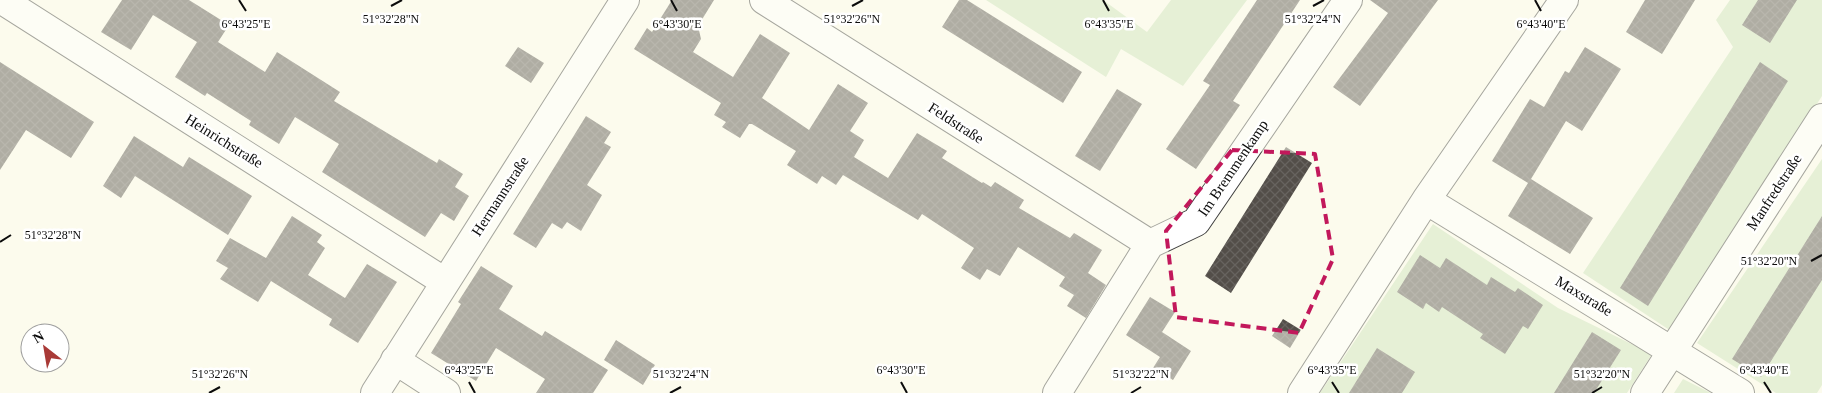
<svg xmlns="http://www.w3.org/2000/svg" width="1822" height="393" font-family="'Times New Roman',serif">
<defs>
<pattern id="building-cross-hatch" width="8" height="8" patternUnits="userSpaceOnUse" patternTransform="scale(1.25)"><rect width="8" height="8" fill="#534e49"/><path d="M0 0l8 8M0 8l8-8" fill="none" stroke="#67635f"/></pattern>
</defs>
<rect width="100%" height="100%" fill="#fcfbed"/>
<!-- grass -->
<path fill="#cce2bb" d="M986 0H1103L1147 32 1171 0H1247L1183 86 1121 49 1106 77Z
M1730 0H1822V96L1671 331 1583 273 1733 47 1716 20Z
M1822 159V385L1817 393H1776L1697 343Z
M1433 224 1558 308 1652 354 1627 393H1320Z
M1683 379 1711 393H1674Z"/>
<!-- building -->
<path fill="url(#building-cross-hatch)" d="M122 0H189L229 25 218 42 265 72 277 52 340 92 334 101 437 163 439 159 463 174 455 187 469 196 454 221 441 213 425 237 322 172 339 144 295 117 279 144 249 125 251 121 207 93 205 96 175 77 197 42 153 15 131 50 101 32Z
M672 0H714L698 26 701 39 693 52 733 77 760 34 790 53 762 98 809 130 838 84 868 103 850 131 864 140 854 157 888 178 917 133 947 151 942 158 982 183 983 182 991 187 995 182 1024 200 1019 208 1070 238 1074 233 1102 250 1088 273 1106 285 1086 318 1067 306 1074 295 1059 286 1065 277 1018 247 1000 276 987 269 980 280 961 268 974 248 922 214 918 220 843 175 836 185 822 176 817 184 787 165 796 151 752 124H749L740 138 722 127 726 122 714 115 721 103 634 49 647 28 652 32Z
M959 0H967L1082 72 1063 103 942 27Z
M1257 0H1300L1233 101 1240 105 1196 169 1166 149 1210 85 1203 81Z
M1370 0H1438L1360 106 1333 87 1388 13Z
M1645 0H1695L1662 54 1626 32Z
M1758 0H1797L1770 43 1742 25Z
M518 47 544 63 531 83 505 66Z
M1585 47 1621 69 1582 131 1566 121 1531 179 1593 218 1570 254 1508 216 1528 183 1492 161 1530 99 1544 107 1565 71 1569 73Z
M0 62 94 122 71 158 26 130 0 170Z
M1760 62 1788 81 1648 306 1620 288Z
M1117 89 1142 104 1100 171 1075 156Z
M586 116 611 132 604 143 611 147 587 185 602 195 581 231 567 222 562 229 552 223 536 248 513 234Z
M134 136 183 167 189 157 252 196 228 235 135 176 121 198 103 186Z
M1286 147 1312 163 1231 293 1205 276Z
M292 216 322 235 317 242 325 248 308 275 345 298 367 264 397 282 358 343 329 325 332 319 271 281 258 302 220 279 228 268 216 261 230 238 266 258Z
M1822 216V280L1761 377 1732 359Z
M1420 255 1440 268 1446 258 1487 285 1491 277 1515 292 1518 288 1543 305 1528 329 1523 326 1505 354 1480 338 1483 334 1442 307 1439 312 1426 303 1423 309 1397 292Z
M481 266 513 286 499 309 542 336 545 331 608 370 593 393H536L545 379 496 348 476 381 431 353 461 304 458 302Z
M1150 297 1175 312 1162 332 1191 351 1173 380 1153 368 1160 357 1126 335Z
M1283 319 1301 330 1290 348 1272 336Z
M1592 332 1621 350 1594 393H1554Z
M616 340 655 365 643 385 604 360Z
M1377 348 1415 372 1402 393H1349Z"/>
<g fill="none" stroke-linecap="round" stroke-linejoin="round">
<!-- minor casing -->
<g stroke="#3f3f3f" stroke-width="30">
<path id="minor" d="M2 0 445 282
M764 0 1150 244
M1426 200 1740 393
M395 360 446 393
M375 393 625 0
M1057 393 1150 244 1196 222 1348 0
M1302 393 1426 200 1564 0
M1645 393 1822 118"/>
</g>
<!-- minor -->
<use href="#minor" stroke="#fff" stroke-width="28"/>
</g>
<!-- marked area -->
<path d="M0 0H1822V393H0ZM1232 150 1315 154 1333 259 1299 333 1176 317 1166 231Z" fill="#fcfbed" fill-opacity=".55" fill-rule="evenodd"/>
<path fill="none" stroke="#c2185b" stroke-width="4" stroke-dasharray="10 6" stroke-linejoin="round" d="M1232 150 1315 154 1333 259 1299 333 1176 317 1166 231Z"/>
<!-- ticks -->
<path fill="none" stroke="#0c0c0c" stroke-width="2" d="M239 0 246 11M671 0 677 11M1103 0 1109 11M1535 0 1541 11M391 6 402 0M852 6 863 0M1313 6 1324 0M0 242 11 235M1811 261 1822 255M469 382 475 393M901 382 907 393M1332 382 1339 393M1764 382 1771 393M209 393 220 387M670 393 681 387M1131 393 1141 387M1592 393 1602 387"/>
<g text-anchor="middle" stroke-width="5" stroke-linejoin="round" paint-order="stroke">
<!-- street labels -->
<g font-size="15" fill="#0c0c0c" stroke="#fff">
<text transform="translate(956 123) rotate(33)" y="5">Feldstraße</text>
<text transform="translate(224 141) rotate(32)" y="5">Heinrichstraße</text>
<text transform="translate(1233 168) rotate(-56)" y="5">Im Bremmenkamp</text>
<text transform="translate(1774 192) rotate(-57)" y="5">Manfredstraße</text>
<text transform="translate(500 196) rotate(-57)" y="5">Hermannstraße</text>
<text transform="translate(1584 296) rotate(31)" y="5">Maxstraße</text>
</g>
</g>
<g font-size="12" text-anchor="middle" fill="#0c0c0c" stroke="#fff" stroke-width="5" stroke-linejoin="round" paint-order="stroke">
<text x="391" y="23">51°32'28"N</text>
<text x="852" y="23">51°32'26"N</text>
<text x="1313" y="23">51°32'24"N</text>
<text x="246" y="28">6°43'25"E</text>
<text x="677" y="28">6°43'30"E</text>
<text x="1109" y="28">6°43'35"E</text>
<text x="1541" y="28">6°43'40"E</text>
<text x="53" y="239">51°32'28"N</text>
<text x="1769" y="265">51°32'20"N</text>
<text x="469" y="374">6°43'25"E</text>
<text x="901" y="374">6°43'30"E</text>
<text x="1332" y="374">6°43'35"E</text>
<text x="1764" y="374">6°43'40"E</text>
<text x="220" y="378">51°32'26"N</text>
<text x="681" y="378">51°32'24"N</text>
<text x="1141" y="378">51°32'22"N</text>
<text x="1602" y="378">51°32'20"N</text>
</g>
<!-- north arrow -->
<g transform="translate(45 348) rotate(329)"><circle r="24" fill="#ffffff" stroke="#9e9e9e"/>
<path d="M0-4L9 19L0 12L-9 19Z" fill="#a93a37"/>
<text y="-8" font-size="14" font-weight="bold" text-anchor="middle" fill="#0c0c0c">N</text>
</g>
</svg>
